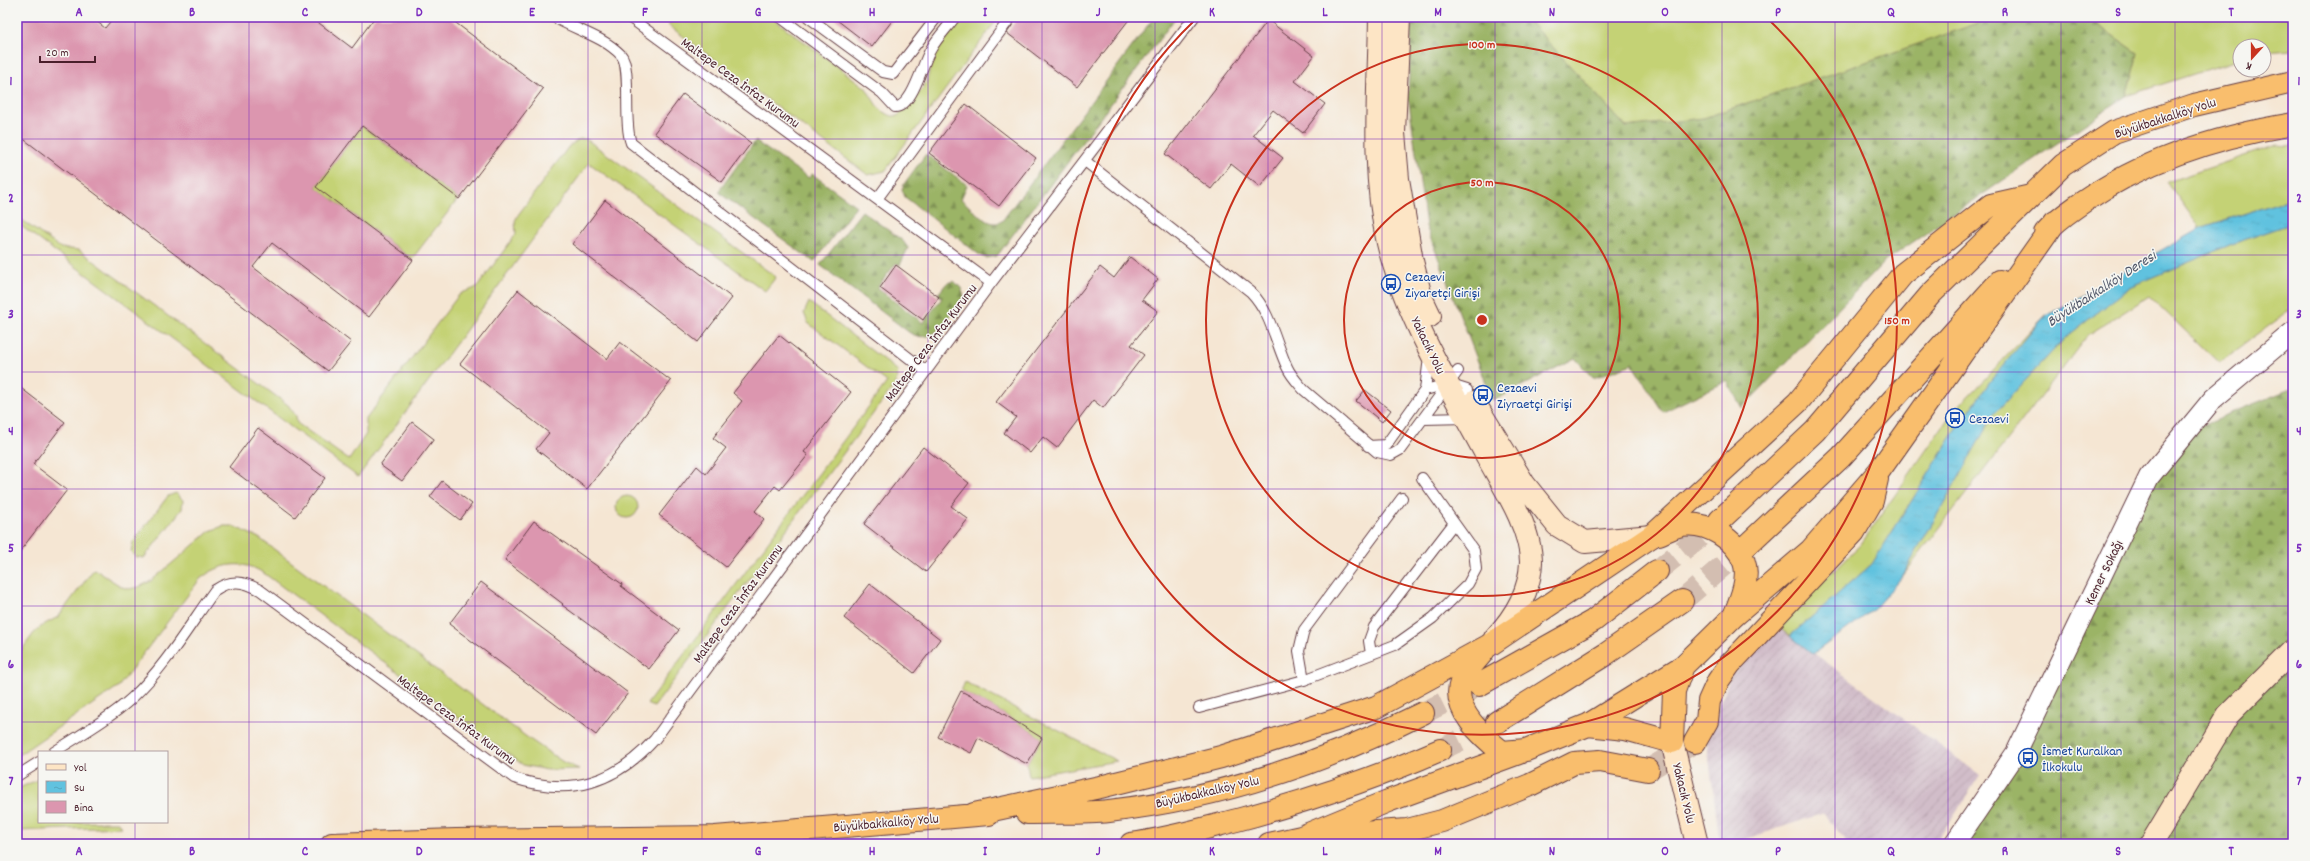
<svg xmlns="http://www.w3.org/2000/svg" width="2310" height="861" font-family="Dekko,sans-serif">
<defs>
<pattern id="industrial-furrows" width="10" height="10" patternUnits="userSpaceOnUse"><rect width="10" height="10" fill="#d1bdc9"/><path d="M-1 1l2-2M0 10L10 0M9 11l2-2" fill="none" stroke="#b5a2ad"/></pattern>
<pattern id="forest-firs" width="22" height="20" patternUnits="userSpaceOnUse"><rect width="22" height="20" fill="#9bb466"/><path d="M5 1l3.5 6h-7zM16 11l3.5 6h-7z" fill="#809254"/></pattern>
<pattern id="water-ripples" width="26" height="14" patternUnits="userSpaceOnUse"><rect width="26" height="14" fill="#61c2df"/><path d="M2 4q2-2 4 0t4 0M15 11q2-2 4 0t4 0" fill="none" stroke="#56a6c0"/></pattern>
</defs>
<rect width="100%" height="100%" fill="#f6f6f2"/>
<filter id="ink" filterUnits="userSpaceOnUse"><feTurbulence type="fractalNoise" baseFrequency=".025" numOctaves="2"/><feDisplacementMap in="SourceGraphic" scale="8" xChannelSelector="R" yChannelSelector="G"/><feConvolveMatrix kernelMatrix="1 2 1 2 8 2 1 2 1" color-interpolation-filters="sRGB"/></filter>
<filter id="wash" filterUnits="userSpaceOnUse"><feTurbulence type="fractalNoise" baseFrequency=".012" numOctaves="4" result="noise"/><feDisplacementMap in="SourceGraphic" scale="16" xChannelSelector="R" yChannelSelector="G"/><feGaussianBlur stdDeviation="0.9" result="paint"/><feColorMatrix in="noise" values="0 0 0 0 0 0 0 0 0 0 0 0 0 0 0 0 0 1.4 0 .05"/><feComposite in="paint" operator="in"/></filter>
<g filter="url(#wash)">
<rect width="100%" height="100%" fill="#f5e6d3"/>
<!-- industrial -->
<path fill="url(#industrial-furrows)" d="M1777 626 1980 775 1935 844H1848L1824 813 1731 844H1720L1706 735 1731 676Z"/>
<!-- grass -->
<path fill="#c4d274" stroke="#877850" d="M674 17H771L866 88 877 106 883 112 892 116H897L904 111 920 92 927 81 933 56 962 17H999L885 171 868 175 668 25Z
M1525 17H1996L1704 118 1626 127Z
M2086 17H2293V50L2264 52V46H2240V59L2126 96 2138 53Z
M362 126 458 199 412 259 316 187Z
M580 139H586L776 277 765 291 589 163 358 477 17 223V217L61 248 79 250 288 405 296 416 297 423 349 460 366 434V419L458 296C464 290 472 291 478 286L516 234 515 221 518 215 569 146Z
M2277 145 2293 146V198L2200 228 2167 182Z
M2293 223V308L2219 363 2149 296 2087 336 1902 577 1994 414 2065 338 2130 287 2232 244Z
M809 302 898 371 896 383 654 707 647 704 887 382 808 323 804 313Z
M2046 315 1991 380 1951 438 1872 564 1790 636 1777 626 1861 544 1952 413Z
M176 493 183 500 182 509 147 554 144 558 136 557 131 552 133 542 168 496Z
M616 507a11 11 0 1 1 22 0a11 11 0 1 1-22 0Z
M223 526H233L259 538 528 738 563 762 579 769 547 770 523 765 265 574C243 559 220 563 200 579L119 686 17 756V656L34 633 43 625 58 617 94 569 122 587 129 589 139 587 151 581 210 531Z
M965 682 1117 761 1029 776 1027 764 1042 738 994 708 961 691Z
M39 779V822H118L121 827 17 831V789Z"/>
<!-- forest -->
<path fill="url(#forest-firs)" stroke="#726a48" d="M1154 17H1176L997 256 986 258 981 256 905 197 902 189 904 184 926 154 967 185 961 199C971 207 989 230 1002 221Z
M1412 17H1525L1626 127 1704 118 1996 17H2086L2138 53 2126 96 1884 262 1742 408 1727 381 1663 412 1632 364 1593 378 1575 358 1493 401 1426 226 1408 95Z
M755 141 809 178 812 174 856 206 814 262 718 192Z
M862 211 903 241 908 248 900 265 896 263 877 288 923 323 942 298 938 294 947 283 954 281 961 288 964 296 961 301C947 318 935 347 910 333L820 265Z
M2293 388V844H1960L2133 506 2196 427Z"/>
<!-- water -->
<path fill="url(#water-ripples)" stroke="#567085" d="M2293 198V223L2232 244 2130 287 2065 338 1994 414 1902 577 1873 610 1813 654 1790 636 1872 564 1951 438 1991 380 2043 318 2200 228Z"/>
<g id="blocks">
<!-- building -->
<path fill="#dc96af" d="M17 17H91L105 28 114 17H311L352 48 375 17H448L543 89 459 199 362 126 316 187 413 260 369 317 272 243 253 267 351 342 328 371 17 134Z
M833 17H895L872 47Z
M1018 17H1131L1077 87 1007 33Z
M1268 20 1314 56 1295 81 1325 104 1303 133 1273 110 1253 135 1283 158 1260 187 1231 164 1211 189 1165 154Z
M683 94 751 143 722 182 654 133Z
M966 104 1036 158 999 206 929 153Z
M605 200 732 298 698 342 572 244Z
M1130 257 1158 279 1142 300 1158 311 1131 345 1144 355 1103 408 1093 400 1057 448 1043 437 1030 453 1004 433 1016 417 996 402 1100 267 1114 278Z
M896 265 939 297 923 320 880 288Z
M518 290 607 359 620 342 671 381 587 489 536 449 549 433 460 364Z
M779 335 851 392 804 452 808 455 780 490 775 486 755 511 764 519 726 567 659 515 697 466 706 474 726 448 713 438 742 401 733 393Z
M17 385 65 422 33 464 67 490 17 555Z
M1365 390 1391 410 1382 422 1356 401Z
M412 422 434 439 402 481 380 465Z
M258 428 325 478 295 517 229 467Z
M923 447 969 483 951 506 968 519 926 572 864 524Z
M442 481 472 504 460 520 430 497Z
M534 521 622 584 621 586 679 630 649 669 562 605 563 604 505 560Z
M481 582 628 693 596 735 449 624Z
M870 584 940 639 914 673 844 618Z
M961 691 994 708 1042 738 1027 764 978 738 971 753 938 737Z"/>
</g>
</g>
<g filter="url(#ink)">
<use href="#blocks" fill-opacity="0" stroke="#643d44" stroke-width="1"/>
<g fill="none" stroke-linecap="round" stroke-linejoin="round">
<!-- trunk-tunnel -->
<path stroke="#d3beb1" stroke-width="22" stroke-dasharray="22 11" stroke-linecap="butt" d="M1657 571 1720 520
M1682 601 1745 547
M1423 713 1476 687
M1440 750 1495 723
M1648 770 1690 745"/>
<!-- service casing -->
<g stroke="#643d44" stroke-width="12">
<path id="service" d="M554 17C575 30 603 36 621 55 632 67 623 122 631 143L926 371
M629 17 991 283
M780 17 882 93 895 107C913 107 922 63 931 49 937 38 947 28 955 17
M808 17 883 72 893 74 937 17
M1085 161 1251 292C1271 313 1275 341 1287 367 1291 376 1298 383 1304 390L1377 452 1391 455 1400 450 1458 371
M877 199 1011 17
M1425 390 1429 357
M1423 419 1467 418
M1368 446 1386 445 1425 390 1448 384 1467 390
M1371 654 1369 641 1374 627 1454 523
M1304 680 1299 651 1304 630 1402 498
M1199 708 1304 680 1395 645 1433 618 1468 584 1476 569 1474 551 1422 478
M54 752C80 735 109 719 132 698 165 667 189 626 215 590 231 579 243 581 260 590L514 778C571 797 615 783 655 739L991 283 1194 17
M17 776 39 762"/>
</g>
<!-- minor casing -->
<g stroke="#643d44" stroke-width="22">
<path id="minor" d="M1954 844 2016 753 2149 477 2213 399 2293 332"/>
</g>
<!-- secondary casing -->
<g stroke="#643d44" stroke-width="24">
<path id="secondary" d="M1380 17C1379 92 1371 170 1388 243 1406 318 1452 390 1488 458 1504 487 1531 528 1531 562 1530 593 1515 617 1495 638
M1399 17 1394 133 1398 179 1412 261 1421 297 1430 316
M1474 402 1524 484 1557 525 1585 542 1652 536
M1672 742 1697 844
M2151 844 2228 715 2293 650"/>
</g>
<!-- trunk casing -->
<g stroke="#643d44" stroke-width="24">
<path id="trunk" d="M2045 233C2056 220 2069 212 2083 202 2145 159 2219 136 2293 124
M1720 520 1815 431 1930 295 2063 165 2114 132 2194 105 2293 82
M1659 534C1666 531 1675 526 1682 525 1706 521 1736 539 1744 562 1750 578 1740 601 1734 616
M1745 547 1841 457 2000 281
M1483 652C1477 660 1465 671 1461 682 1451 709 1483 737 1502 752L1526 750 1588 725 1683 666 1734 616 1811 550 1879 471 2055 222
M1479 685 1593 621 1657 571
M1497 722 1606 654 1682 601
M1588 725 1625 729 1672 742 1674 691 1683 666
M1695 742 1707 721 1709 701 1718 681 1730 664 1854 532 1872 501 1877 479
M1027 813C1054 812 1083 814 1109 811 1220 798 1324 763 1423 713
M974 814 1100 787 1221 757 1376 707 1488 646 1652 536 1798 402 1903 274 1991 205 2031 196
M1301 837 1407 830 1442 821 1530 785 1574 763 1600 761 1648 770
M332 844 456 840 715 837 989 814
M1131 844C1167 839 1202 829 1237 820 1307 801 1374 779 1440 750
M1269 844 1301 837 1388 801 1519 753"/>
</g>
<!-- service -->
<use href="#service" stroke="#fff" stroke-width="10"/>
<!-- minor -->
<use href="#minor" stroke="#fff" stroke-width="20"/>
<!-- secondary -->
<use href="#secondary" stroke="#fde5c5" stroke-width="22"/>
<!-- trunk -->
<use href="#trunk" stroke="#f9be6d" stroke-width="22"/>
</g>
</g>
<!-- grid -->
<path fill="none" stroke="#7b2cbf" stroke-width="1" stroke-opacity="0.55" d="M135 17V752M249 17V844M362 17V844M475 17V844M588 17V844M702 17V844M815 17V844M928 17V844M1042 17V844M1155 17V844M1268 17V844M1382 17V844M1495 17V844M1608 17V844M1722 17V844M1835 17V844M1948 17V844M2061 17V844M2175 17V844M17 139H2293M17 255H2293M17 372H2293M17 489H2293M17 606H2293M17 722H2293M135 822V844"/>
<!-- distance rings -->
<g fill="none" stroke="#c8321e" stroke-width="2">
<circle cx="1482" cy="320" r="138"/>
<circle cx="1482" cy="320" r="276"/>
<path d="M1768 19A415 415 0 1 1 1196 19"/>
</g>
<!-- icons -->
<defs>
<g id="bus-ring" transform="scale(1)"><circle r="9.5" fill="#f6f6f2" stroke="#1a4fb4" stroke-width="1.5"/><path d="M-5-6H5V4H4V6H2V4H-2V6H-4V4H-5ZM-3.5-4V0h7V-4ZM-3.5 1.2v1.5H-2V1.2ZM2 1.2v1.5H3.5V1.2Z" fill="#1a4fb4"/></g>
</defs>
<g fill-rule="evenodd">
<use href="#bus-ring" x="1391" y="284"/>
<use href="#bus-ring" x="1483" y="395"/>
<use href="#bus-ring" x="1955" y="418"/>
<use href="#bus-ring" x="2028" y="758"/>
</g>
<g text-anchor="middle" stroke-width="3" stroke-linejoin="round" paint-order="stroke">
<!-- street labels -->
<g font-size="14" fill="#4a1f2b" stroke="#f6f6f2">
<text transform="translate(741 82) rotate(36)" y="5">Maltepe Ceza İnfaz Kurumu</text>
<text transform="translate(2165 117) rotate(-18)" y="5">Büyükbakkalköy Yolu</text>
<text transform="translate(930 342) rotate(-53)" y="5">Maltepe Ceza İnfaz Kurumu</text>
<text transform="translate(1429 345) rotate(64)" y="5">Yakacık Yolu</text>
<text transform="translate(2103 572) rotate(-64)" y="5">Kemer Sokağı</text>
<text transform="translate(737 603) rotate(-54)" y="5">Maltepe Ceza İnfaz Kurumu</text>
<text transform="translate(457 719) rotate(36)" y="5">Maltepe Ceza İnfaz Kurumu</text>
<text transform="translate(1207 791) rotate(-13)" y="5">Büyükbakkalköy Yolu</text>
<text transform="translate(1685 793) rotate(76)" y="5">Yakacık Yolu</text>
<text transform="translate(886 822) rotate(-5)" y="5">Büyükbakkalköy Yolu</text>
</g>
<!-- transit labels -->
<g font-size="14" fill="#164399" stroke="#f6f6f2" text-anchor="start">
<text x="1405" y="281">Cezaevi<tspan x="1405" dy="16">Ziyaretçi Girişi</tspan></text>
<text x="1497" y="392">Cezaevi<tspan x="1497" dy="16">Ziyraetçi Girişi</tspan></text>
<text x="1969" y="423">Cezaevi</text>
<text x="2042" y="755">İsmet Kuralkan<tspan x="2042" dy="16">İlkokulu</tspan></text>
</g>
<!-- water labels -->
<g font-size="15" font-style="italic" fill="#52586a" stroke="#f6f6f2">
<text transform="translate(2101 288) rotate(-33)" y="5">Büyükbakkalköy Deresi</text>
</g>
</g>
<circle cx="1482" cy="320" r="6" fill="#c8321e" stroke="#f6f6f2" stroke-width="2"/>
<g font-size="12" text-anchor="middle" font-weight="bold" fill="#c8321e" stroke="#f6f6f2" stroke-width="3" stroke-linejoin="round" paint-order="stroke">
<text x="1482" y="48">100 m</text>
<text x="1482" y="186">50 m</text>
<text x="1897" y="324">150 m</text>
</g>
<!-- margin -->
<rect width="2310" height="861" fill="none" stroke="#f6f6f2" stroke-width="44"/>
<!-- legend -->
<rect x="38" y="751" width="130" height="72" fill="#f6f6f2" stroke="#b1a0a2"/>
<rect x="46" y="764" width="20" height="6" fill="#fde5c5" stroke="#b1a0a2"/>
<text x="74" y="771" font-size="12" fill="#4a1f2b">Yol</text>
<rect x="46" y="781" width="20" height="12" fill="url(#water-ripples)" stroke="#b1a0a2"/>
<text x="74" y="791" font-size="12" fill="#4a1f2b">Su</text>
<rect x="46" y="801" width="20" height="12" fill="#dc96af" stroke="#b1a0a2"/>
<text x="74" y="811" font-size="12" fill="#4a1f2b">Bina</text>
<!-- north arrow -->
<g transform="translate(2252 58) rotate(201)"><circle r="19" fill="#f6f6f2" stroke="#b1a0a2"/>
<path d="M0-3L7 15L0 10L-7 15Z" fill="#c8321e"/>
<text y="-6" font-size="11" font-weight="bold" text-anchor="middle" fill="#4a1f2b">K</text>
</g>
<!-- scale -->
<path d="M40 56v6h55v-6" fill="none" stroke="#4a1f2b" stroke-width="2"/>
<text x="46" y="56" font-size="12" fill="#4a1f2b" stroke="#f6f6f2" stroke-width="3" paint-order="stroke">20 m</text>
<rect x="22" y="22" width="2266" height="817" fill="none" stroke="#7b2cbf" stroke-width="1.5"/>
<g font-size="13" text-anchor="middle" font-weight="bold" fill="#7b2cbf">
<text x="79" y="16">A</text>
<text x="192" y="16">B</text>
<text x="305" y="16">C</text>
<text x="419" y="16">D</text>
<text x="532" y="16">E</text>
<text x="645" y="16">F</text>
<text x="758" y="16">G</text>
<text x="872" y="16">H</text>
<text x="985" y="16">I</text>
<text x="1098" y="16">J</text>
<text x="1212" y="16">K</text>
<text x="1325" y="16">L</text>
<text x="1438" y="16">M</text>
<text x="1552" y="16">N</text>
<text x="1665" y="16">O</text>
<text x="1778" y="16">P</text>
<text x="1891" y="16">Q</text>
<text x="2005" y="16">R</text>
<text x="2118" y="16">S</text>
<text x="2231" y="16">T</text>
<text x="11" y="85">1</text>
<text x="2299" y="85">1</text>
<text x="11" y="202">2</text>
<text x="2299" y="202">2</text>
<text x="11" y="318">3</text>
<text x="2299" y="318">3</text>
<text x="11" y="435">4</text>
<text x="2299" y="435">4</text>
<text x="11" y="552">5</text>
<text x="2299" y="552">5</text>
<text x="11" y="668">6</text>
<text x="2299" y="668">6</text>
<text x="11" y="785">7</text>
<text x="2299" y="785">7</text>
<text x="79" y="855">A</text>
<text x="192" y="855">B</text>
<text x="305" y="855">C</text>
<text x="419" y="855">D</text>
<text x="532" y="855">E</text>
<text x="645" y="855">F</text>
<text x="758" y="855">G</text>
<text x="872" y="855">H</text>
<text x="985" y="855">I</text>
<text x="1098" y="855">J</text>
<text x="1212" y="855">K</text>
<text x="1325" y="855">L</text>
<text x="1438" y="855">M</text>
<text x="1552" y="855">N</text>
<text x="1665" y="855">O</text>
<text x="1778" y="855">P</text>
<text x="1891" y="855">Q</text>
<text x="2005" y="855">R</text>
<text x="2118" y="855">S</text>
<text x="2231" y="855">T</text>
</g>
</svg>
